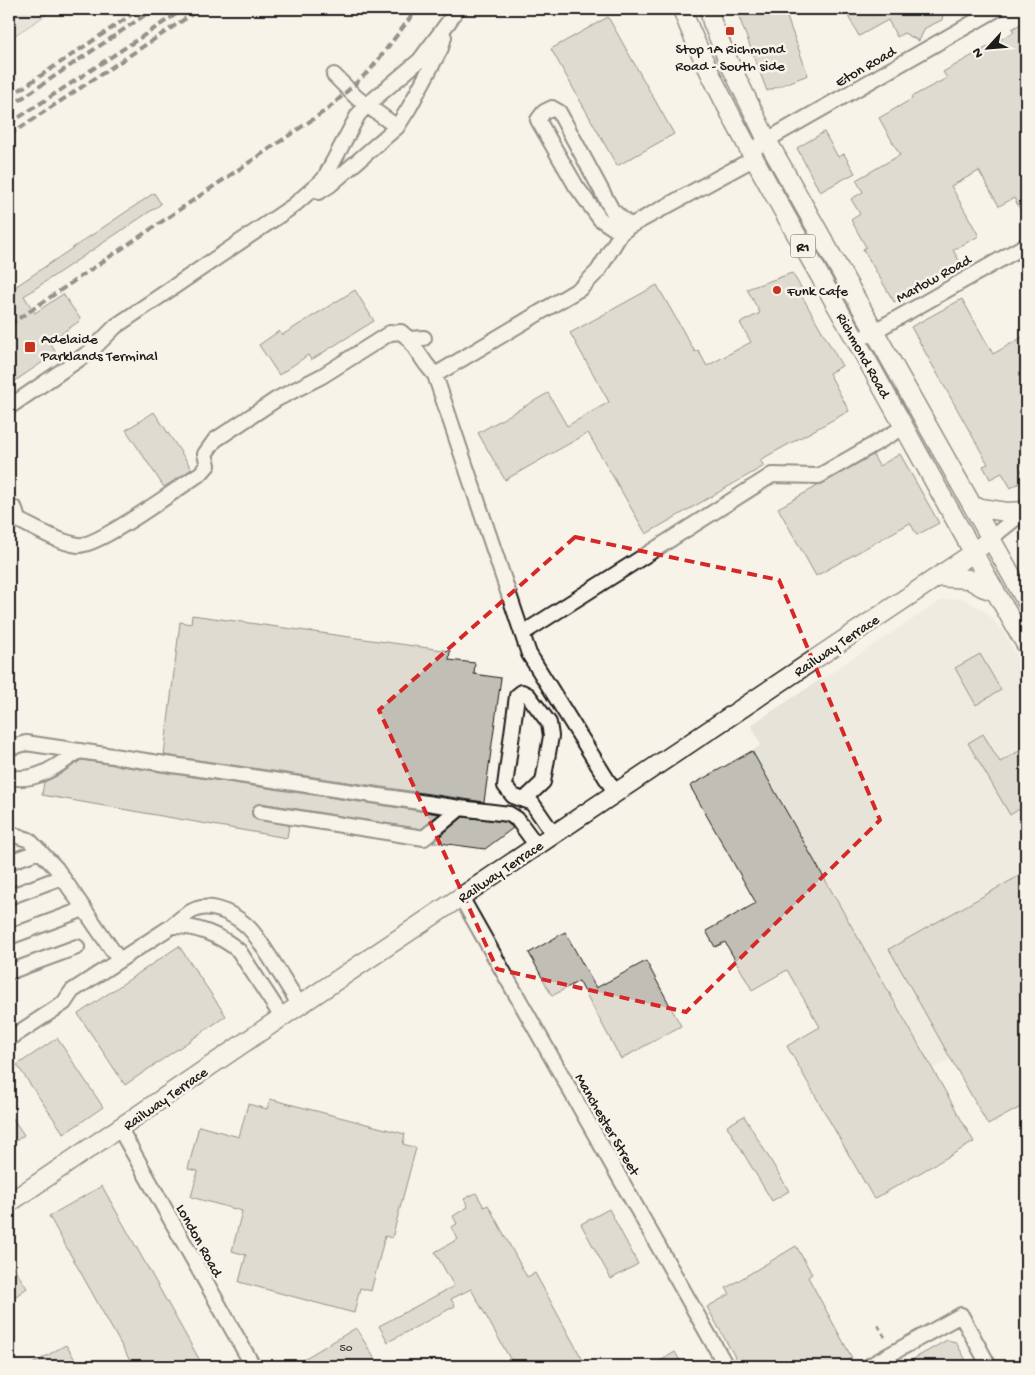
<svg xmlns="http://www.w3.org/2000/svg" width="1035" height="1375" font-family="'Gochi Hand',sans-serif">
<rect width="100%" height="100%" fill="#f7f3e8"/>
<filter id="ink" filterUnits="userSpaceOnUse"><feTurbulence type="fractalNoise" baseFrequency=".02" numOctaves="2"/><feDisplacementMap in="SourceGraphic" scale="10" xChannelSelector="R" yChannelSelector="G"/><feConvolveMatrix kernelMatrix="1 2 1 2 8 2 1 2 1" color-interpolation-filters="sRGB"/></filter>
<g filter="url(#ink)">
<!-- built -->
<path fill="#e6e3d9" d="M962 598 985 611 1002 629 1026 672V1016L933 1069 752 751 761 745 751 725 942 600Z"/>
<!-- green -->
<path fill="#d7d3cb" stroke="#7a7874" d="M9 9H55L9 39Z"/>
<!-- building -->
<path fill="#c0beb5" stroke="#1c1c1c" d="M736 9H784L808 75 767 91Z
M844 9H944L942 20 925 28 919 41 904 33 897 37 888 20 859 36Z
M608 17 674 134 617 166 551 49Z
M1026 21V117L1022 120 1026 128V220L1014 198 999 206 979 171 951 186 979 236 953 250 961 264 894 302 863 249 866 247 851 220 860 214 851 199 863 192 856 180 900 155 879 118 912 99 911 97 947 78 943 72 1014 32 1012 29Z
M824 132 838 157 844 154 855 173 820 192 797 148Z
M154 193 161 204 24 296 35 313 63 294 81 320 49 342 56 353 9 385V291Z
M792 273 802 289 799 291 842 366 829 373 849 411 760 460 764 466 646 534 588 433 505 480 478 433 548 393 567 426 609 402 570 333 657 285 695 352 698 350 707 366 751 342 740 323 760 313 747 289Z
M355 290 374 321 311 360 308 355 279 375 259 345 279 331 282 335Z
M962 299 993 354 1026 335V462L1019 466 1026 479 1011 488 1002 473 990 479 983 466 988 464 911 327Z
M154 412 192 469 164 487 126 430Z
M900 454 939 523 917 535 910 523 816 576 778 508 873 455 879 466Z
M192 615 450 651 449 660 475 663 474 674 501 678 484 802 164 755 180 622 191 624Z
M980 654 1001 690 976 705 955 668Z
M983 734 1000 762 1026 747V805L1010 815 968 743Z
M752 751 974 1142 874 1199 787 1046 820 1027 787 970 752 990 725 942 715 947 706 931 756 903 690 786Z
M81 760 439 814 421 829 261 803 254 806 252 815 255 819 289 825 287 838 42 795 44 782 59 775Z
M463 817 506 822 513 828 485 849 433 842Z
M1026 872V1104L988 1125 889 949Z
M565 932 596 988 646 961 681 1026 621 1059 579 981 552 996 529 953Z
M179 946 226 1016 125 1085 78 1014Z
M57 1038 103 1107 64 1134 17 1065Z
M270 1099 405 1134 403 1144 416 1148 392 1238 385 1236 371 1291 360 1288 354 1313 239 1282 246 1255 232 1251 242 1211 191 1197 198 1171 188 1169 199 1126 239 1137 248 1104 267 1109Z
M9 1113 24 1135 9 1146Z
M744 1116 789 1191 772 1201 727 1126Z
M102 1186 203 1366H133L49 1216Z
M476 1193 484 1207 488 1205 527 1277 535 1273 586 1366H514L471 1289 451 1299 455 1306 388 1342 379 1326 454 1286 435 1252 458 1239 451 1227 457 1224 453 1216 468 1207 464 1199Z
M609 1209 638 1264 611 1279 581 1224Z
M796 1246 812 1274 808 1277 852 1358 838 1366H740L707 1307 730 1294 726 1288Z
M9 1261 27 1288 9 1301Z
M356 1328 379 1366H292Z
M947 1340 956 1342 969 1366H901Z
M66 1345 79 1366H29L62 1347Z
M675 1352 683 1366H652Z"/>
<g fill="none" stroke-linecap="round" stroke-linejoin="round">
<!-- minor casing -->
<g stroke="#1c1c1c" stroke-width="18">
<path id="minor" d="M334 75 357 98 397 127
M750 152 767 140 997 9
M319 192 330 185 397 127 409 108 441 48 444 37
M621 233 600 219 576 186 538 120 544 112 552 108 559 112 612 210 630 226
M409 339 426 364 435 375
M857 341 1026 245
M9 407 91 351 116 326 293 206 324 179 358 115 367 105 420 60 450 20 457 9
M9 509H15L18 520C34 528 60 543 78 545 97 548 181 486 201 473L208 465 205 454 215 440 277 399 322 376 390 333 401 332 409 339 424 338
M991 538 1026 510
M523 633 772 475 819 476 904 427
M9 748 26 743 460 808 509 814 517 819 537 846
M9 777C36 783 57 766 79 751
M616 794 529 654 435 375 581 288 598 271 621 233 630 226 753 159
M525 799 543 782 551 736 549 723 528 695 522 692 517 696 505 786 513 796 532 803 554 835
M260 812 424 838 460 808
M9 833 29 840 56 868 119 960
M9 862 40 851
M9 897 62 877
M461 897 726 1366
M172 926C195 925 222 936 239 951L282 1017
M9 937 84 909
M9 972 77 947
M9 1039 64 1003 72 991 172 926C179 920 187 912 197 909 214 903 237 916 249 928 258 937 264 949 271 959 281 975 290 990 300 1005
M120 1129 253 1366
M869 1366 961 1315 989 1366"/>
</g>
<!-- major casing -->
<g stroke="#1c1c1c" stroke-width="21">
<path id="major" d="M682 9C695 45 712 77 729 111 761 174 797 235 831 296 897 412 959 530 1026 645
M709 9 712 22 726 56 767 140 1026 601
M974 507 1007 512 1025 511
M937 577 968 579 982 587 996 592
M9 1203 282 1017 973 553 991 538"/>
</g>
<!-- path -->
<path stroke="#1c1c1c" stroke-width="2.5" stroke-dasharray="5 4" stroke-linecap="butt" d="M878 1325 886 1339"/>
<!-- minor -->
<use href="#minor" stroke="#f7f3e8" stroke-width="14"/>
<!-- major -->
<use href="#major" stroke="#f7f3e8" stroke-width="18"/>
<!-- rail -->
<path stroke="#1c1c1c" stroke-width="4" stroke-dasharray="8 4" stroke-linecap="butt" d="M9 97 140 9
M9 107 154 9
M9 124 184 9
M9 135 200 9
M9 325 328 109 371 69 417 9"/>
</g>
</g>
<!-- marked area -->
<path d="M0 0H1035V1375H0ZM575 537 779 580 880 820 686 1012 497 969 379 710Z" fill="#f7f3e8" fill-opacity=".55" fill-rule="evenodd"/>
<path fill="none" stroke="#d62828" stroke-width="4" stroke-dasharray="10 6" stroke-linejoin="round" d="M575 537 779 580 880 820 686 1012 497 969 379 710Z"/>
<!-- markers -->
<g fill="#c8321e" stroke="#f7f3e8" stroke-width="2">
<rect x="725" y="26" width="10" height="10" rx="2.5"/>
<circle cx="777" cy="290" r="5"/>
<rect x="24" y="341" width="12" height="12" rx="2.5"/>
</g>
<g text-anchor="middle" stroke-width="5" stroke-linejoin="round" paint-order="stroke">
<!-- number labels -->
<g font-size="12" fill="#454442">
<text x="346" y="1351">50</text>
</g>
<!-- shield labels -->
<rect fill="#f7f3e8" stroke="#5e5c59" stroke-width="1" x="790.5" y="234.5" width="25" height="23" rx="4"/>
<g font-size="14" font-weight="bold" fill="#1c1c1c">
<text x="803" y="251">R1</text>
</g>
<!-- poi labels -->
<g font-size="15" fill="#1c1c1c" stroke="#f7f3e8" text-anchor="start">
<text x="730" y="53" text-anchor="middle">Stop 1A Richmond<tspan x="730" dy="17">Road - South side</tspan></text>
<text x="787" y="295">Funk Cafe</text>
<text x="41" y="343">Adelaide<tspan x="41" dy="17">Parklands Terminal</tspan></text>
</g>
<!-- street labels -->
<g font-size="15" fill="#1c1c1c" stroke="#f7f3e8">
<text transform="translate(865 66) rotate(-30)" y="5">Eton Road</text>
<text transform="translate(933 278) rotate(-29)" y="5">Marlow Road</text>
<text transform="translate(864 355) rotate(61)" y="5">Richmond Road</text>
<text transform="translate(836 645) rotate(-34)" y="5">Railway Terrace</text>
<text transform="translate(500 871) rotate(-34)" y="5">Railway Terrace</text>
<text transform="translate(165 1098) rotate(-35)" y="5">Railway Terrace</text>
<text transform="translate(608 1124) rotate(60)" y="5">Manchester Street</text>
<text transform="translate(200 1240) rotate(61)" y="5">London Road</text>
</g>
</g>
<!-- margin -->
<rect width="1035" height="1375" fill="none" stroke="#f7f3e8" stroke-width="30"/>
<rect x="15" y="15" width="1005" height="1345" fill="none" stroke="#1c1c1c" stroke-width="2" filter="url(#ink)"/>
<!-- north arrow -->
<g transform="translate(988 48) rotate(244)" stroke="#f7f3e8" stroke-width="4" paint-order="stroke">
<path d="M0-4L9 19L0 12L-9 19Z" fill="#1c1c1c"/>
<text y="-8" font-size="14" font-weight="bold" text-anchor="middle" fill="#1c1c1c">N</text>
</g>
</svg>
